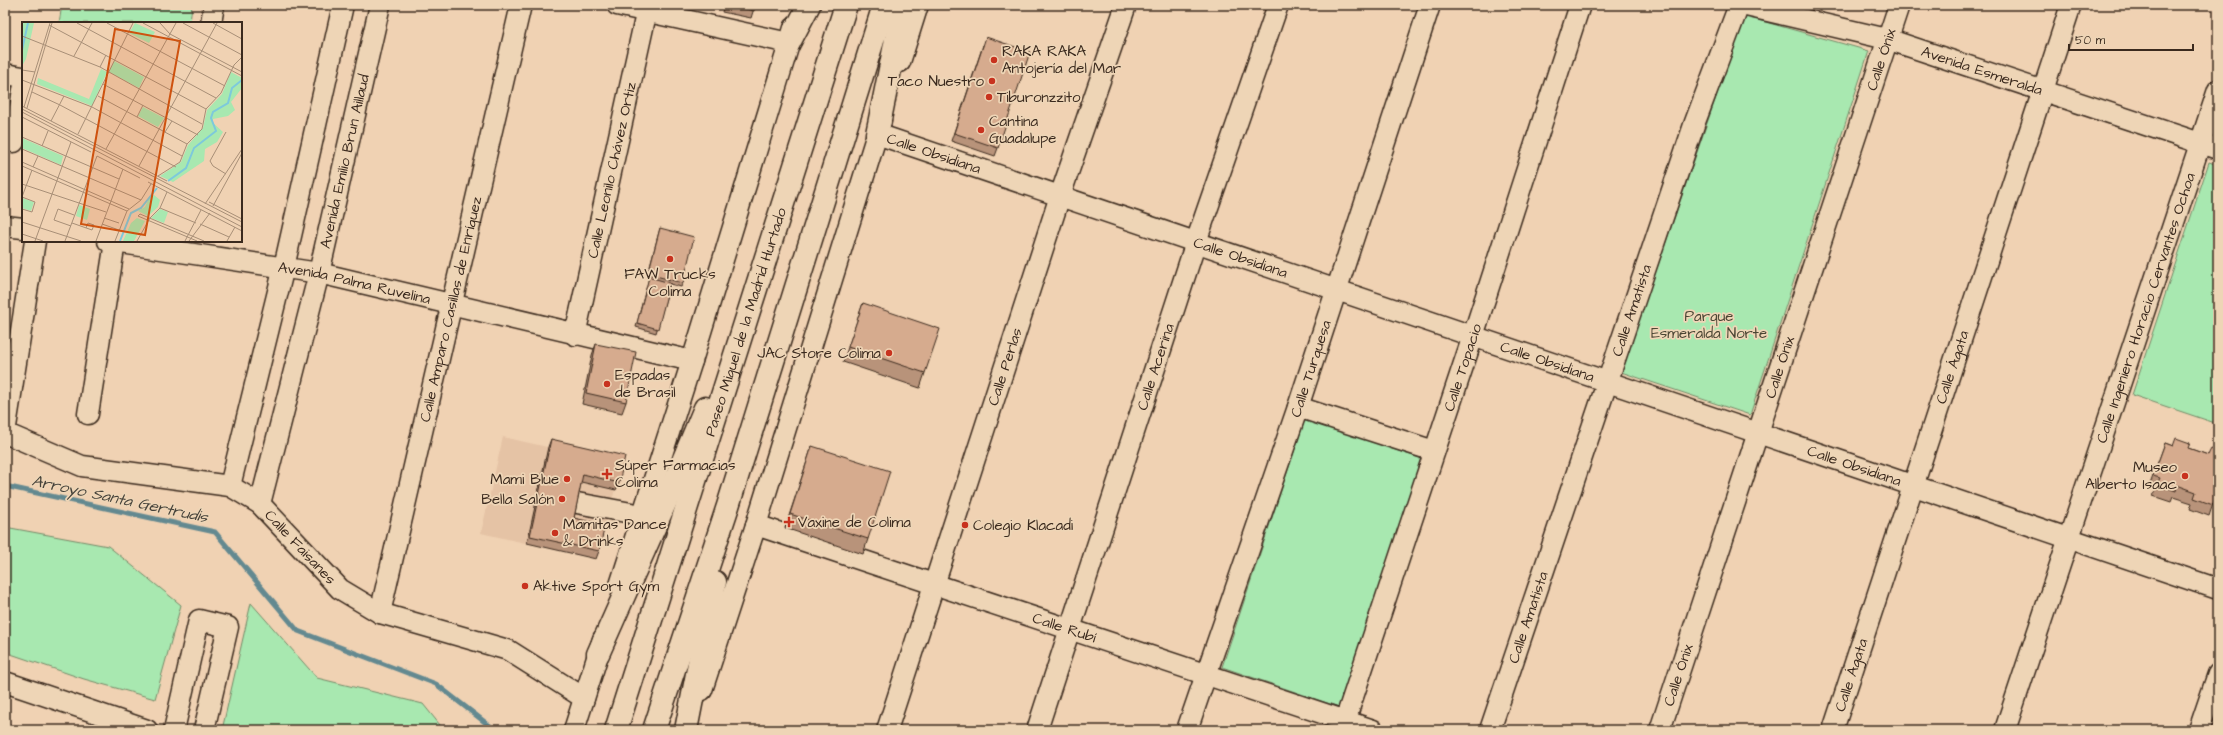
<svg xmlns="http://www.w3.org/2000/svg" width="2223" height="735" font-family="'Architects Daughter',sans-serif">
<rect width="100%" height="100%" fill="#f0d2b3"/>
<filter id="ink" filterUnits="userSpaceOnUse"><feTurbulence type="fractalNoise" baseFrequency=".025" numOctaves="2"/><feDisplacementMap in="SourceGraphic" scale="8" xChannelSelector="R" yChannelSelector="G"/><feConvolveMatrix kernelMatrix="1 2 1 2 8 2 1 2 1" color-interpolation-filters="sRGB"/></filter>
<g filter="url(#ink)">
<!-- built -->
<path fill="#e5c3a5" d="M503 437 622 464 596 559 481 533Z"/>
<!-- green -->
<path fill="#a8e8b0" stroke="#728967" d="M62 5H192L190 23H59Z
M1744 16 1869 51 1750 415 1621 372Z
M2209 162 2218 165V424L2132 395Z
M1305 419 1422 459 1339 707 1222 667Z
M5 527 108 546 181 605 155 699 84 679 5 652Z
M251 603 317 678 423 704 444 730H222Z"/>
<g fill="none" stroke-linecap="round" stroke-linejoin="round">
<!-- stream -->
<path stroke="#638990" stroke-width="5" d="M5 486 215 532 298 631 436 684 495 730"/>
<!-- minor casing -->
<g stroke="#3b2a1e" stroke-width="23">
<g id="minor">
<path d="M617 5 789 43"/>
<path id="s1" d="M1742 5 1887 39 2218 149"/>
<path d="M211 23 214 5"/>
<path d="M900 62 918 5"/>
<path d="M5 74 23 77"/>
<path id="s2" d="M877 134 2218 589"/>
<path d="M5 141 14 142 23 90"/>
<path d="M5 226 23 228"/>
<path id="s3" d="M108 241 319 273 692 361"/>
<path id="s4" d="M575 335 648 5"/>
<path d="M1298 407 1434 451"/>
<path d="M88 414 115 242"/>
<path id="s5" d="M5 433 82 466 230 486 260 504 340 589 380 613 508 650 584 698"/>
<path d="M5 433 35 241"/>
<path d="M230 486 284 267 343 5"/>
<path d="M577 503 642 515"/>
<path id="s6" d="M260 504 319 273 380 5"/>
<path id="s7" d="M756 525 1373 730"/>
<path d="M620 585 692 361 794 28"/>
<path id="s8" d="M380 613 521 5"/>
<path d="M5 682 147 730"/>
<path d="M702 690 756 525 881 121"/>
<path d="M174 730 199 620 228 627 204 730"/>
<path d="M574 730 603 639"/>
<path id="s9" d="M887 730 1060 196 1126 5"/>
<path id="s10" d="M1037 730 1196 242 1278 5"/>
<path id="s11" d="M1187 730 1298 407 1430 5"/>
<path id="s12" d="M1342 730 1473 336 1580 5"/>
<path id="s13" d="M1490 730 1695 122 1739 5"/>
<path id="s14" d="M1660 730 1899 5"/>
<path id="s15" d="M1833 730 2071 5"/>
<path id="s16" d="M2005 730 2218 90"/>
<path d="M2199 730 2218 674"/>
</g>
</g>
<!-- highway casing -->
<g stroke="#3b2a1e" stroke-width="25">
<g id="highway">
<path d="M789 43 809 5"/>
<path d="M877 134 903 5"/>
<path d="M598 654 670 492 705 408"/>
<path id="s17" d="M616 730 846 5"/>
<path d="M654 730 728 506 884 5"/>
<path d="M686 730 715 582"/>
</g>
</g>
<!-- minor -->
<use href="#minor" stroke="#eed5b6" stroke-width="20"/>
<!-- highway -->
<use href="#highway" stroke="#eed5b6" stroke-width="22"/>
</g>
<!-- wall -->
<path fill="#b8937a" stroke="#3b2a1e" d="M724 5H755L751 18 722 12Z
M983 45 998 148 995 156 951 141Z
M660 228 683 283 681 287 670 284 656 333 636 327 649 278 647 277Z
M863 303 925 373 920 388 843 362Z
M596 344 626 402 622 413 582 404 592 355Z
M551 439 619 483 616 490 581 482 574 518 599 551 596 559 527 543 548 447Z
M2165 443 2173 446 2188 448 2208 455 2218 451V502L2214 501 2209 516 2190 509 2192 503 2173 497 2171 502 2153 496 2156 490 2149 487Z
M812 446 868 539 863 554 785 528Z"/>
<!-- building -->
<path fill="#d6ab8e" stroke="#3b2a1e" d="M729 5H755L754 11Z
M986 37 1030 52 998 148 954 133Z
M660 228 694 237 683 283 648 274Z
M649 277 670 283 658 329 637 323Z
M863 303 940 329 925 373 848 347Z
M596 344 636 352 626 402 586 393Z
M2176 438 2190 443 2188 448 2208 455 2211 449 2218 451V490L2213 505 2194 498 2196 492 2177 485 2176 491 2157 484 2160 478 2153 476 2165 443 2173 446Z
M551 439 625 456 619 483 583 474 574 518 605 525 599 551 530 536Z
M812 446 890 471 868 539 790 514Z"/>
</g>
<!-- markers -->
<g fill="#c8321e" stroke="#eed5b6" stroke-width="1.5">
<circle cx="994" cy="60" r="4"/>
<circle cx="992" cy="81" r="4"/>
<circle cx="989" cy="97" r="4"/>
<circle cx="981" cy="130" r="4"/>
<circle cx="670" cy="259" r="4"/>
<circle cx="889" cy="353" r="4"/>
<circle cx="607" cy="384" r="4"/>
<path d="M605 468h4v4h4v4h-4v4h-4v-4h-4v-4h4z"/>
<circle cx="2185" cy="476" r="4"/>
<circle cx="567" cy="479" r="4"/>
<circle cx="562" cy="499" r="4"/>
<path d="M787 516h4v4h4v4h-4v4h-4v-4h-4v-4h4z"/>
<circle cx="965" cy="525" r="4"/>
<circle cx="555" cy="533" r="4"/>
<circle cx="525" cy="586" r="4"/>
</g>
<g text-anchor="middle" stroke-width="3.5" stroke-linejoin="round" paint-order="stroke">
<!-- poi labels -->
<g font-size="15" fill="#3b2a1e" stroke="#eed5b6" text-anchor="start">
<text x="1002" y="56">RAKA RAKA<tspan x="1002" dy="17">Antojería del Mar</tspan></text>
<text x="984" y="86" text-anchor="end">Taco Nuestro</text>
<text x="997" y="102">Tiburonzzito</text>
<text x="989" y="126">Cantina<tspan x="989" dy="17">Guadalupe</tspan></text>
<text x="670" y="279" text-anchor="middle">FAW Trucks<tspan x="670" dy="17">Colima</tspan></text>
<text x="881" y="358" text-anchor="end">JAC Store Colima</text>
<text x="615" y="380">Espadas<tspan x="615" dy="17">de Brasil</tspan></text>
<text x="615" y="470">Súper Farmacias<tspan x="615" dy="17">Colima</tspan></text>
<text x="2177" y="472" text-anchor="end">Museo<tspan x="2177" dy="17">Alberto Isaac</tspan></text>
<text x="559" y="484" text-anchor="end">Mami Blue</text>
<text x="554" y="504" text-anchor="end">Bella Salón</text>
<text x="798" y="527">Vaxine de Colima</text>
<text x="563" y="529">Mamitas Dance<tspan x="563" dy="17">&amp; Drinks</tspan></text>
<text x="973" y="530">Colegio Klacadi</text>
<text x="533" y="591">Aktive Sport Gym</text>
</g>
<!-- street labels -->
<g font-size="15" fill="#3b2a1e" stroke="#eed5b6">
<text dy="5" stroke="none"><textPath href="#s14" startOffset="706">Calle Ónix</textPath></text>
<text dy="5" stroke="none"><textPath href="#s1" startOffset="249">Avenida Esmeralda</textPath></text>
<text dy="5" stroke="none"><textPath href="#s2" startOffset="60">Calle Obsidiana</textPath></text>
<text dy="5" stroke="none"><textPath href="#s6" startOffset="353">Avenida Emilio Brun Aillaud</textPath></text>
<text dy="5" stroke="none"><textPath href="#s4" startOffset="169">Calle Leonilo Chávez Ortiz</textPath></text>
<text dy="5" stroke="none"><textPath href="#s2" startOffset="384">Calle Obsidiana</textPath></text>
<text dy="5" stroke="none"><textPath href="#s3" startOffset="250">Avenida Palma Ruvelina</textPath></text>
<text dy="5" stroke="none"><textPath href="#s16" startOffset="445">Calle Ingeniero Horacio Cervantes Ochoa</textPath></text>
<text dy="5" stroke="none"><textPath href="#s8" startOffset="312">Calle Amparo Casillas de Enríquez</textPath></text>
<text dy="5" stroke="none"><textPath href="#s13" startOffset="443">Calle Amatista</textPath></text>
<text dy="5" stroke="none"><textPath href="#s17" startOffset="428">Paseo Miguel de la Madrid Hurtado</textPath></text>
<text dy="5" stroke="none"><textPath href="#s2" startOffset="708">Calle Obsidiana</textPath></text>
<text dy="5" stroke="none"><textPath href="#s9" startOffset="382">Calle Perlas</textPath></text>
<text dy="5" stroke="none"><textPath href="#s10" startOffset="382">Calle Acerina</textPath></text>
<text dy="5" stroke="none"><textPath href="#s15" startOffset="382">Calle Ágata</textPath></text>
<text dy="5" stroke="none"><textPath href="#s11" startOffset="382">Calle Turquesa</textPath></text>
<text dy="5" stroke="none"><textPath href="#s12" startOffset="382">Calle Topacio</textPath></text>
<text dy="5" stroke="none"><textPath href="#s14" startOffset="382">Calle Ónix</textPath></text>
<text dy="5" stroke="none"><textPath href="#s2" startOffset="1032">Calle Obsidiana</textPath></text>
<text dy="5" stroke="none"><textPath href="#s5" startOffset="327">Calle Faisanes</textPath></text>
<text dy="5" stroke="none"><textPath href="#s13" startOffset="119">Calle Amatista</textPath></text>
<text dy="5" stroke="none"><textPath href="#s7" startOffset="325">Calle Rubí</textPath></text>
<text dy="5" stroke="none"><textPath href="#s14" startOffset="58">Calle Ónix</textPath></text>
<text dy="5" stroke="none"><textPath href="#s15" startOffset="58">Calle Ágata</textPath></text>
</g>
<!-- park labels -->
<g font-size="15" fill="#4b4634" stroke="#eed5b6">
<text x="1709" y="321">Parque<tspan x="1709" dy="17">Esmeralda Norte</tspan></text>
</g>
<!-- water labels -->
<g font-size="16" font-style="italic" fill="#45423a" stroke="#eed5b6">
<text transform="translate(120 498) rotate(12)" y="6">Arroyo Santa Gertrudis</text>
</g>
</g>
<!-- overview -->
<g transform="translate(22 22)">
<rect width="220" height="220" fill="#f0d2b3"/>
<path d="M0 1H12L4 37 0 44ZM113 1 133 10 127 21 107 11ZM92 39 122 55 117 66 87 50ZM79 47 85 50 70 84 15 62 16 56 67 77ZM209 50 220 56V66L209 80 213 88 206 94 191 97V101L201 110 195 120 183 127 182 139 151 160 138 154 159 140 166 123 181 106 185 88 200 72ZM121 85 142 96 136 105 116 94ZM0 116 41 134 39 143 0 126ZM132 173 138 178 136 185 126 194 116 189 123 185 127 176ZM0 176 12 180 9 189 0 186ZM57 183 68 187 65 198 54 194ZM138 187 146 190 142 201 129 196ZM115 196 123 199 112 219H101L109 201Z" fill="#a8e8b0"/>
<path fill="none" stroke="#7dc9dc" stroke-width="2" d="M0 28 6 1M146 159 164 146 172 126 194 109 189 96 191 90 206 81 210 66 220 58M98 219 109 191 119 186 135 166"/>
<path fill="none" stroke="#a88f77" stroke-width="1" d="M55 1 194 76M85 1 203 64M121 1 220 54M138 1 148 12 220 50M161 1 220 33M191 1 220 17M27 3 184 87M0 14 78 45 180 102M52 34 70 1M78 45 84 33M0 48 13 50M0 58 70 85 160 134M81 62 176 113M10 70 38 83 154 145M76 74 165 122M0 84 145 159M2 85 28 1M5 86 30 1M0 87 220 200M0 90 220 205M0 95 69 130M115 95 121 83M29 99 42 74M143 110 150 99M56 112 111 1M0 115 97 157M20 124 26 109M0 127 119 178M84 127 154 1M75 134 118 156M0 140 107 187M0 144 105 189M117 144 195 1M11 145 16 134M204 152 191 144 188 139 204 110M136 154 158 140 165 122 180 107 184 87 199 71 212 43 220 35M126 160 220 209M0 162 84 190M0 175 13 180 10 190 0 187M0 175 10 148M187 180 220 197M183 182 220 127M191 184 220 131M138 186 174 201M82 196 97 201M0 200 59 219M50 201 70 208 72 203 66 201 64 206M80 202 97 208M178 202 207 215M49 204 32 198 36 187 52 193M0 212 21 219M13 219 49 120M43 219 75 134M74 219 101 147M93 219 105 189 119 178 129 162M115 219 128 196 138 186 145 170M163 219 179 188M167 219 188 191M175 219 116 194 118 192 182 219M205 219 213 205"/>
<path fill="#ce520f" fill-opacity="0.15" stroke="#ce520f" stroke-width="2" d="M93 7 158 19 123 213 59 202Z"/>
<rect width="220" height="220" fill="none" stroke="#3b2a1e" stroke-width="2"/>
</g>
<!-- margin -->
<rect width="2223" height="735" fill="none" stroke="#eed5b6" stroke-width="20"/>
<rect x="10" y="10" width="2203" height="715" fill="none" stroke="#3b2a1e" stroke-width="1.5" filter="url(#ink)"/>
<!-- scale -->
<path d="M2069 44v6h124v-6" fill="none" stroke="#3b2a1e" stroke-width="2"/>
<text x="2075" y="44" font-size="12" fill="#3b2a1e" stroke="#eed5b6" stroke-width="3" paint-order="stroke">50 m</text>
</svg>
